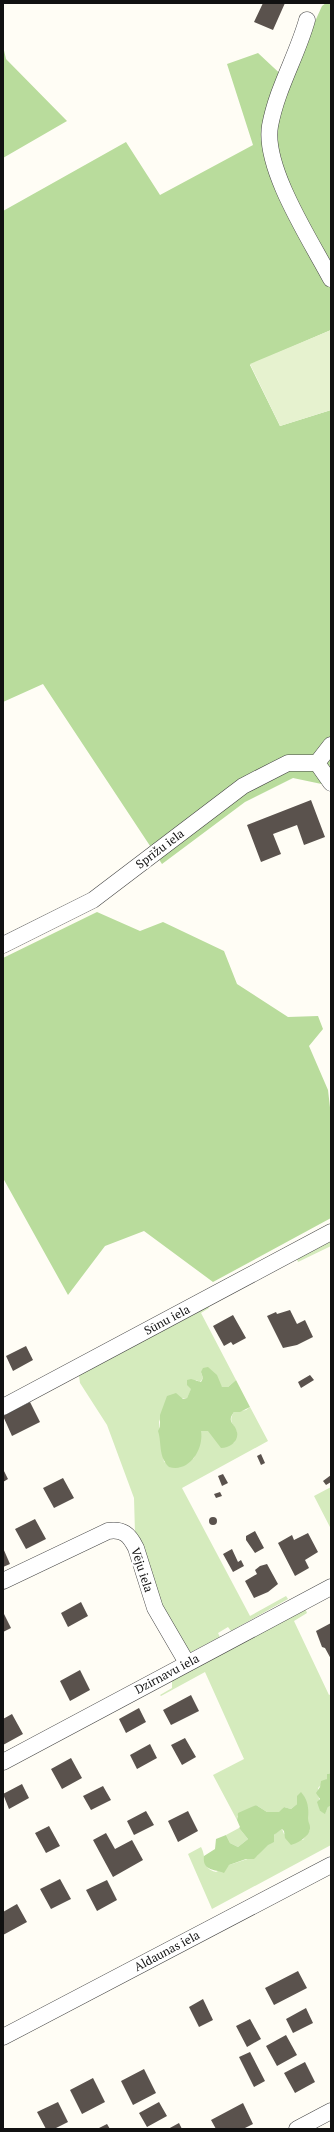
<svg xmlns="http://www.w3.org/2000/svg" width="334" height="2132" font-family="'PT Serif',serif">
<rect width="100%" height="100%" fill="#fffdf5"/>
<!-- green -->
<path fill="#d5ebbd" d="M331 1237V1246L298 1262 296 1256Z
M206 1303 209 1308 201 1313 236 1380 228 1387H222L201 1372 203 1378 200 1382 196 1380 187 1398 167 1400 159 1422 164 1462 181 1466 194 1458 201 1430H208L215 1437 234 1443 237 1432C233 1423 228 1421 234 1412L246 1410 250 1407 268 1441 182 1488 250 1616 286 1596 288 1599 231 1631 228 1627 218 1633 220 1637 191 1652H188L160 1611 135 1533 134 1498 107 1425 80 1383 79 1376 80 1373Z
M331 1487V1529L314 1496Z
M305 1608 307 1613 294 1621 329 1695 331 1694V1773L327 1774V1779L318 1788 320 1811 325 1813 328 1807 331 1806V1845L212 1909 188 1854 201 1847C207 1858 201 1868 216 1872L229 1865 257 1856 276 1833 282 1829 284 1834 303 1840 310 1830 308 1821V1807L298 1800 297 1804 291 1809 284 1807 280 1812H267L256 1805 237 1816V1820L213 1775 244 1759 205 1672 161 1696 160 1695 172 1688V1680Z
M239 1828 248 1839 238 1847 230 1843 226 1835Z"/>
<!-- forest -->
<path fill="#b9dc9c" d="M326 3H331V330L250 365 280 426 331 410V786L293 778 245 802 162 864 43 684 3 702V211L126 142 160 195 253 145 227 64 258 53 288 81 322 6Z
M3 46 6 59 67 121 3 158Z
M97 912 140 931 163 922 224 951 237 984 288 1017 318 1016 323 1029 309 1046 328 1090 331 1116V1218L213 1282 144 1231 105 1246 68 1295 3 1178V958Z
M208 1367 217 1375 222 1387H228L236 1380 250 1407 240 1412H234C232 1415 230 1417 231 1421 232 1424 236 1427 237 1432 239 1441 230 1448 221 1448L208 1431H201C204 1448 190 1473 169 1467 158 1456 162 1443 158 1431L160 1427V1415L167 1396 176 1393 183 1399 187 1398 191 1389 187 1385V1380L191 1379 201 1382 203 1378 201 1372 203 1368Z
M331 1773V1806L328 1807 325 1814 320 1811 317 1802 320 1799 316 1793 320 1787 321 1781 327 1779V1774Z
M301 1792C308 1800 309 1808 308 1818 308 1822 310 1824 310 1827 311 1836 298 1843 291 1845L285 1838 284 1831 282 1829 274 1835V1842L268 1845 254 1859H246L229 1865 224 1873C214 1869 202 1871 204 1856L215 1849 216 1839 226 1835 230 1843 238 1847 248 1839 239 1828 240 1827 237 1820 238 1813 256 1805 267 1812H279L284 1807 291 1809 297 1804V1796Z"/>
<!-- pitch -->
<path fill="#e6f2cf" d="M331 330V410L280 426 250 364Z"/>
<!-- building -->
<path fill="#5a524d" d="M263 3H285L273 30 254 22Z
M311 800 325 837 304 845 297 825 273 834 281 854 261 862 247 825Z
M290 1310 297 1324 305 1320 313 1337 297 1345 283 1348 267 1316 276 1312 277 1314Z
M233 1315 246 1338 233 1345 231 1342 224 1346 213 1326Z
M26 1346 33 1360 13 1371 6 1356Z
M310 1375 314 1380 301 1388 298 1382Z
M30 1402 40 1422 12 1436 3 1416Z
M261 1454 265 1463 261 1465 257 1456Z
M3 1469 8 1479 3 1482Z
M223 1474 228 1483 222 1486 218 1476Z
M331 1475V1482L326 1485 323 1481Z
M63 1478 74 1498 54 1508 43 1488Z
M220 1492 222 1496 216 1498 214 1494Z
M209 1521a4 4 0 1 1 8 0a4 4 0 1 1-8 0Z
M35 1519 46 1539 26 1549 15 1529Z
M255 1531 264 1548 255 1553 246 1540V1536Z
M308 1533 318 1552 305 1560 309 1568 295 1576 278 1543 292 1535 294 1540Z
M3 1548 10 1564 3 1567Z
M232 1549 238 1562 241 1560 244 1566 233 1572 223 1554Z
M267 1564 278 1584 268 1592 254 1598 245 1581 257 1574 255 1570 260 1566Z
M81 1602 88 1616 68 1627 61 1613Z
M3 1612 11 1628 3 1632Z
M331 1623V1659L325 1648 322 1647 316 1631Z
M80 1670 90 1690 70 1701 60 1681Z
M191 1695 199 1711 171 1725 163 1710Z
M139 1708 146 1722 126 1733 119 1719Z
M12 1714 23 1734 3 1745V1719Z
M185 1738 196 1757 182 1765 171 1745Z
M150 1744 157 1758 137 1769 130 1755Z
M71 1758 82 1778 62 1789 51 1769Z
M22 1784 29 1798 9 1809 3 1794Z
M103 1786 111 1800 91 1810 83 1796Z
M146 1811 154 1825 134 1835 127 1821Z
M188 1811 198 1831 178 1842 168 1821Z
M49 1826 60 1846 46 1853 35 1833Z
M106 1833 115 1849 132 1840 143 1860 113 1877 93 1840Z
M60 1879 71 1899 51 1909 40 1889Z
M107 1880 117 1900 97 1911 86 1890Z
M17 1904 27 1922 3 1935V1912Z
M298 1971 307 1988 274 2005 265 1988Z
M203 1999 213 2020 199 2027 189 2007Z
M306 2008 313 2023 293 2033 286 2019Z
M250 2019 261 2039 247 2047 236 2026Z
M286 2035 297 2055 277 2066 266 2046Z
M250 2052 265 2081 254 2087 239 2057Z
M305 2062 315 2082 295 2093 284 2073Z
M144 2069 156 2093 133 2105 121 2081Z
M93 2078 105 2102 82 2114 70 2090Z
M58 2102 68 2122 54 2129H46L37 2112Z
M159 2102 167 2116 147 2127 139 2113Z
M243 2103 253 2124 243 2129H216L211 2120Z
M179 2123 182 2129H168Z
M107 2124 110 2129H97Z"/>
<g fill="none" stroke-linecap="round" stroke-linejoin="round">
<!-- minor casing -->
<g stroke="#444" stroke-width="17">
<path id="minor" d="M307 20C297 56 277 88 270 126 263 168 311 241 331 279
M317 763 331 783
M317 763 331 745
M3 945 93 900 243 786 288 763H317
M3 1407 331 1232
M3 1581 108 1531C123 1529 129 1534 136 1548L155 1608 187 1663
M3 1762 331 1587
M3 2037 331 1865
M297 2129 331 2111"/>
</g>
<!-- minor -->
<use href="#minor" stroke="#fff" stroke-width="16"/>
</g>
<g text-anchor="middle" stroke-width="4" stroke-linejoin="round" paint-order="stroke">
<!-- street labels -->
<g font-size="12" fill="#111" stroke="#fff">
<text transform="translate(160 849) rotate(-37)" y="4">Sprīžu iela</text>
<text transform="translate(167 1320) rotate(-28)" y="4">Sūnu iela</text>
<text transform="translate(142 1570) rotate(72)" y="4">Vēju iela</text>
<text transform="translate(167 1674) rotate(-28)" y="4">Dzirnavu iela</text>
<text transform="translate(167 1951) rotate(-28)" y="4">Aldaunas iela</text>
</g>
</g>
<!-- border -->
<rect width="334" height="2132" fill="none" stroke="#111111" stroke-width="8"/>
</svg>
